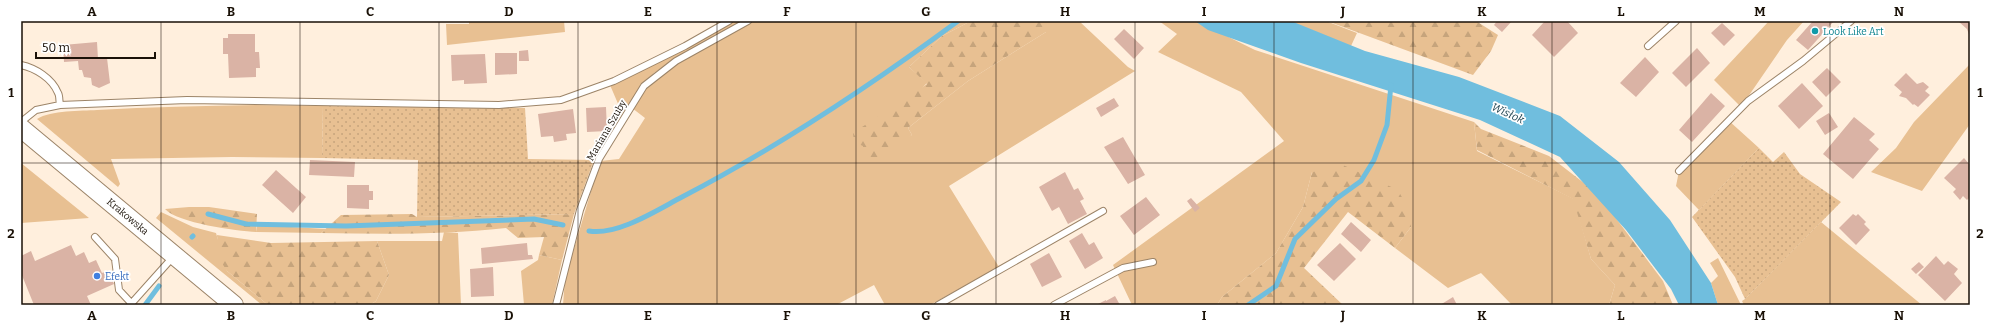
<svg xmlns="http://www.w3.org/2000/svg" width="1991" height="326" font-family="Bitter,serif">
<defs>
<pattern id="forest-firs" width="22" height="20" patternUnits="userSpaceOnUse"><rect width="22" height="20" fill="#e8c092"/><path d="M5 1l3.5 6h-7zM16 11l3.5 6h-7z" fill="#c6a47c"/></pattern>
<pattern id="park-dots" width="8" height="8" patternUnits="userSpaceOnUse"><rect width="8" height="8" fill="#e8c092"/><path d="M2 2h.1M6 6h.1" fill="none" stroke="#c6a47c" stroke-width="1.8" stroke-linecap="round"/></pattern>
</defs>
<rect width="100%" height="100%" fill="#ffefdd"/>
<!-- grass -->
<path fill="#e8c092" d="M469 21H564L565 32 447 45 446 24H469Z
M735 21H739L740 23 680 55 654 73 622 113 610 85 688 47Z
M753 21H971L942 36 909 67 927 83 864 145 863 155 912 135 908 128 968 81 1046 32V21H1079L1128 67 1135 71 949 186 999 267 930 305H885L874 285 836 305H563L565 279 600 161 619 159 645 118 632 108C637 102 640 93 646 88 674 60 718 40 753 21Z
M1159 21H1196L1255 50 1474 122 1477 151 1574 199 1591 259 1615 285 1609 305H1512L1481 273 1448 288 1395 248 1411 227 1312 172 1303 207 1276 253 1222 297 1217 305H1132L1113 265 1284 141 1241 92 1158 52 1177 34Z
M1289 21H1326L1357 33 1351 46Z
M1769 21H1804L1787 40 1741 107 1714 80Z
M1970 64V124L1922 191 1871 172 1896 148 1914 122Z
M256 105 323 106 322 158 232 157 111 159 120 184 118 187 37 119C51 110 81 111 97 110 150 107 203 106 256 105Z
M1728 120 1759 148 1699 210 1676 186 1679 171Z
M21 163 89 218 21 223Z
M161 212 193 227 216 233 227 271 268 305H262L156 218Z
M1821 222 1922 305H1744L1742 301 1745 299Z
M257 225 326 229 321 233 256 232Z
M444 232 458 233 461 305H370L376 301 389 275 377 241H442Z
M539 255 562 260 552 305H524L521 271 538 260Z
M1718 258 1741 305H1718L1711 283 1718 276 1710 263Z"/>
<!-- forest -->
<path fill="url(#forest-firs)" d="M971 21H1046V32L968 81 908 128 912 135 876 160 866 161 863 155V146L854 142 853 133 927 84 909 67 942 36Z
M1327 21H1476L1498 35 1491 51 1473 75Z
M1474 122 1481 129 1549 156 1597 193 1663 281 1673 305H1609L1615 285 1591 259 1573 199 1477 150Z
M1343 165 1398 190 1410 212 1411 227 1395 248 1348 212 1304 268 1343 305H1217L1222 297 1276 253 1303 207 1312 172Z
M189 207H209L257 214 256 232C237 231 177 223 165 209Z
M412 214 417 217 574 214 562 260 539 255 544 237 518 238 506 228C444 235 383 234 321 233L341 215Z
M217 235 271 243 377 241 389 275 376 301 370 305H268L227 271 220 260Z"/>
<!-- park -->
<path fill="url(#park-dots)" d="M323 106 525 108 528 159 594 160 574 214 417 217 418 160 322 158Z
M1759 148 1773 162 1784 152 1800 174 1841 202 1745 299 1735 277 1692 217Z"/>
<!-- water -->
<path fill="#70bede" d="M1195 21H1291L1365 51 1459 77 1560 116 1619 162 1670 220 1711 283 1718 305H1679L1671 289 1626 230 1560 157 1480 120 1301 63 1208 30Z"/>
<g fill="none" stroke-linecap="round" stroke-linejoin="round">
<!-- stream -->
<path stroke="#70bede" stroke-width="5" d="M208 214 246 224 346 226 534 219 563 225
M589 231C617 236 657 210 682 197 778 147 870 86 958 21
M192 237 193 236
M145 305 159 286
M1248 305 1276 286 1295 239 1336 199 1361 181 1374 160 1387 125 1391 85"/>
</g>
<!-- building -->
<path fill="#dab3a5" d="M1497 21H1512L1502 32 1494 25Z
M1545 21H1567L1578 33 1554 57 1532 35Z
M1813 21H1834L1808 50 1796 40Z
M1960 21H1970V37L1967 29 1959 22Z
M1722 23 1735 35 1724 46 1711 33Z
M1124 29 1144 48 1134 59 1114 39Z
M228 34H255V52H259L260 68H256V77L229 78 228 54H223V38H228Z
M97 42 98 59 107 58 110 83 99 88 92 85 91 78 84 77 82 70H79L78 61 64 62 63 45Z
M1697 48 1710 63 1686 87 1672 73Z
M528 50 529 61H519V51Z
M495 53H517V74L495 75Z
M485 54 487 83 464 84V80L452 81 451 55Z
M1645 57 1659 72 1636 97 1620 83Z
M1827 68 1841 82 1826 97 1812 82Z
M1906 73 1917 84 1923 82 1929 87 1925 91 1930 95 1918 107 1914 104 1913 105 1906 98 1899 96 1902 92 1894 85Z
M1802 83 1823 106 1799 129 1778 106Z
M1711 93 1725 106 1692 142 1679 130Z
M1114 98 1119 106 1101 117 1096 108Z
M606 107 607 131 587 132 586 108Z
M573 109 576 133 566 134 567 140 554 142 553 136 541 137 538 114Z
M1829 113 1838 127 1825 135 1816 121Z
M1854 117 1875 134 1869 140 1879 149 1853 179 1823 154Z
M1123 137 1145 175 1128 184 1104 147Z
M1964 158 1970 165V197L1967 200 1963 196 1960 200 1953 192 1956 189 1944 178Z
M310 160 355 162 354 177 309 175Z
M276 170 306 197 293 213 262 185Z
M1065 172 1074 190 1078 188 1084 199 1080 201 1087 214 1068 224 1059 207 1052 211 1039 187Z
M347 185H369V191H373V200H369V209L347 208Z
M1146 197 1160 215 1134 235 1120 216Z
M1191 198 1200 208 1195 212 1187 201Z
M1853 214 1856 216 1858 214 1866 222 1864 224 1870 230 1856 245 1839 228Z
M1351 222 1371 240 1361 252 1341 234Z
M1082 233 1089 245 1094 242 1103 258 1085 269 1069 241Z
M527 243 528 255H532L533 259 482 264 481 248Z
M1340 243 1356 259 1334 281 1317 265Z
M71 245 76 256 84 252 89 263 96 260 102 273 108 270 114 284 87 296 91 305H34L21 273V256L31 251 35 261Z
M1049 253 1062 277 1042 287 1030 264Z
M1936 256 1944 265 1948 261 1958 269 1954 274 1962 283 1945 301 1918 275Z
M1919 262 1924 267 1916 274 1911 269Z
M493 267 494 296 471 297 470 269Z
M1115 296 1120 305H1096L1106 300V301Z
M1453 297 1457 305H1440Z"/>
<g fill="none" stroke-linecap="round" stroke-linejoin="round">
<!-- service casing -->
<g stroke="#9c8468" stroke-width="8">
<path id="service" d="M1648 46 1676 21
M21 65C35 68 52 78 58 93 60 96 59 102 60 105L187 100 499 105 561 100 614 81 685 46 729 21
M21 122 36 110 60 105
M1679 171 1748 101 1803 61 1851 21
M95 237 115 259 119 290 132 304
M130 305 173 257
M556 305 580 210 599 159 644 86 676 61 748 21
M938 305 1103 211
M1054 305 1123 268 1153 262"/>
</g>
<!-- secondary casing -->
<g stroke="#9c8468" stroke-width="20">
<path id="secondary" d="M21 128 234 305"/>
</g>
<!-- service -->
<use href="#service" stroke="#fff" stroke-width="6"/>
<!-- secondary -->
<use href="#secondary" stroke="#fff" stroke-width="18"/>
</g>
<!-- grid -->
<path fill="none" stroke="#1a1107" stroke-width="1" stroke-opacity="0.55" d="M161 21V305M300 21V305M439 21V305M578 21V305M717 21V305M856 21V305M996 21V305M1135 21V305M1274 21V305M1413 21V305M1552 21V305M1691 21V305M1830 21V305M21 163H1970"/>
<!-- markers -->
<circle fill="#0f9aa8" stroke="#fff" stroke-width="1.5" cx="1815" cy="31" r="4"/>
<circle fill="#3f7fe0" stroke="#fff" stroke-width="1.5" cx="97" cy="276" r="4"/>
<g text-anchor="middle" stroke-width="3.5" stroke-linejoin="round" paint-order="stroke">
<!-- culture labels -->
<g font-size="10" fill="#0d838f" stroke="#fff" text-anchor="start">
<text x="1823" y="35">Look Like Art</text>
</g>
<!-- street labels -->
<g font-size="10" fill="#1a1107" stroke="#fff">
<text transform="translate(606 130) rotate(-60)" y="4">Mariana Szuby</text>
<text transform="translate(128 216) rotate(40)" y="4">Krakowska</text>
</g>
<!-- shop labels -->
<g font-size="10" fill="#366cbe" stroke="#fff" text-anchor="start">
<text x="105" y="280">Efekt</text>
</g>
<!-- water labels -->
<g font-size="11" font-style="italic" fill="#1a3e4c" stroke="#fff">
<text transform="translate(1508 113) rotate(25)" y="4">Wisłok</text>
</g>
</g>
<!-- border -->
<rect width="1991" height="326" fill="none" stroke="#ffffff" stroke-width="44"/>
<!-- scale -->
<path d="M36 52v6h119v-6" fill="none" stroke="#1a1107" stroke-width="2"/>
<text x="42" y="52" font-size="12" fill="#1a1107" stroke="#ffffff" stroke-width="3" paint-order="stroke">50 m</text>
<rect x="22" y="22" width="1947" height="282" fill="none" stroke="#1a1107" stroke-width="1.5"/>
<g font-size="13" text-anchor="middle" font-weight="bold" fill="#1a1107">
<text x="92" y="16">A</text>
<text x="231" y="16">B</text>
<text x="370" y="16">C</text>
<text x="509" y="16">D</text>
<text x="648" y="16">E</text>
<text x="787" y="16">F</text>
<text x="926" y="16">G</text>
<text x="1065" y="16">H</text>
<text x="1204" y="16">I</text>
<text x="1343" y="16">J</text>
<text x="1482" y="16">K</text>
<text x="1621" y="16">L</text>
<text x="1760" y="16">M</text>
<text x="1899" y="16">N</text>
<text x="11" y="97">1</text>
<text x="1980" y="97">1</text>
<text x="11" y="238">2</text>
<text x="1980" y="238">2</text>
<text x="92" y="320">A</text>
<text x="231" y="320">B</text>
<text x="370" y="320">C</text>
<text x="509" y="320">D</text>
<text x="648" y="320">E</text>
<text x="787" y="320">F</text>
<text x="926" y="320">G</text>
<text x="1065" y="320">H</text>
<text x="1204" y="320">I</text>
<text x="1343" y="320">J</text>
<text x="1482" y="320">K</text>
<text x="1621" y="320">L</text>
<text x="1760" y="320">M</text>
<text x="1899" y="320">N</text>
</g>
</svg>
